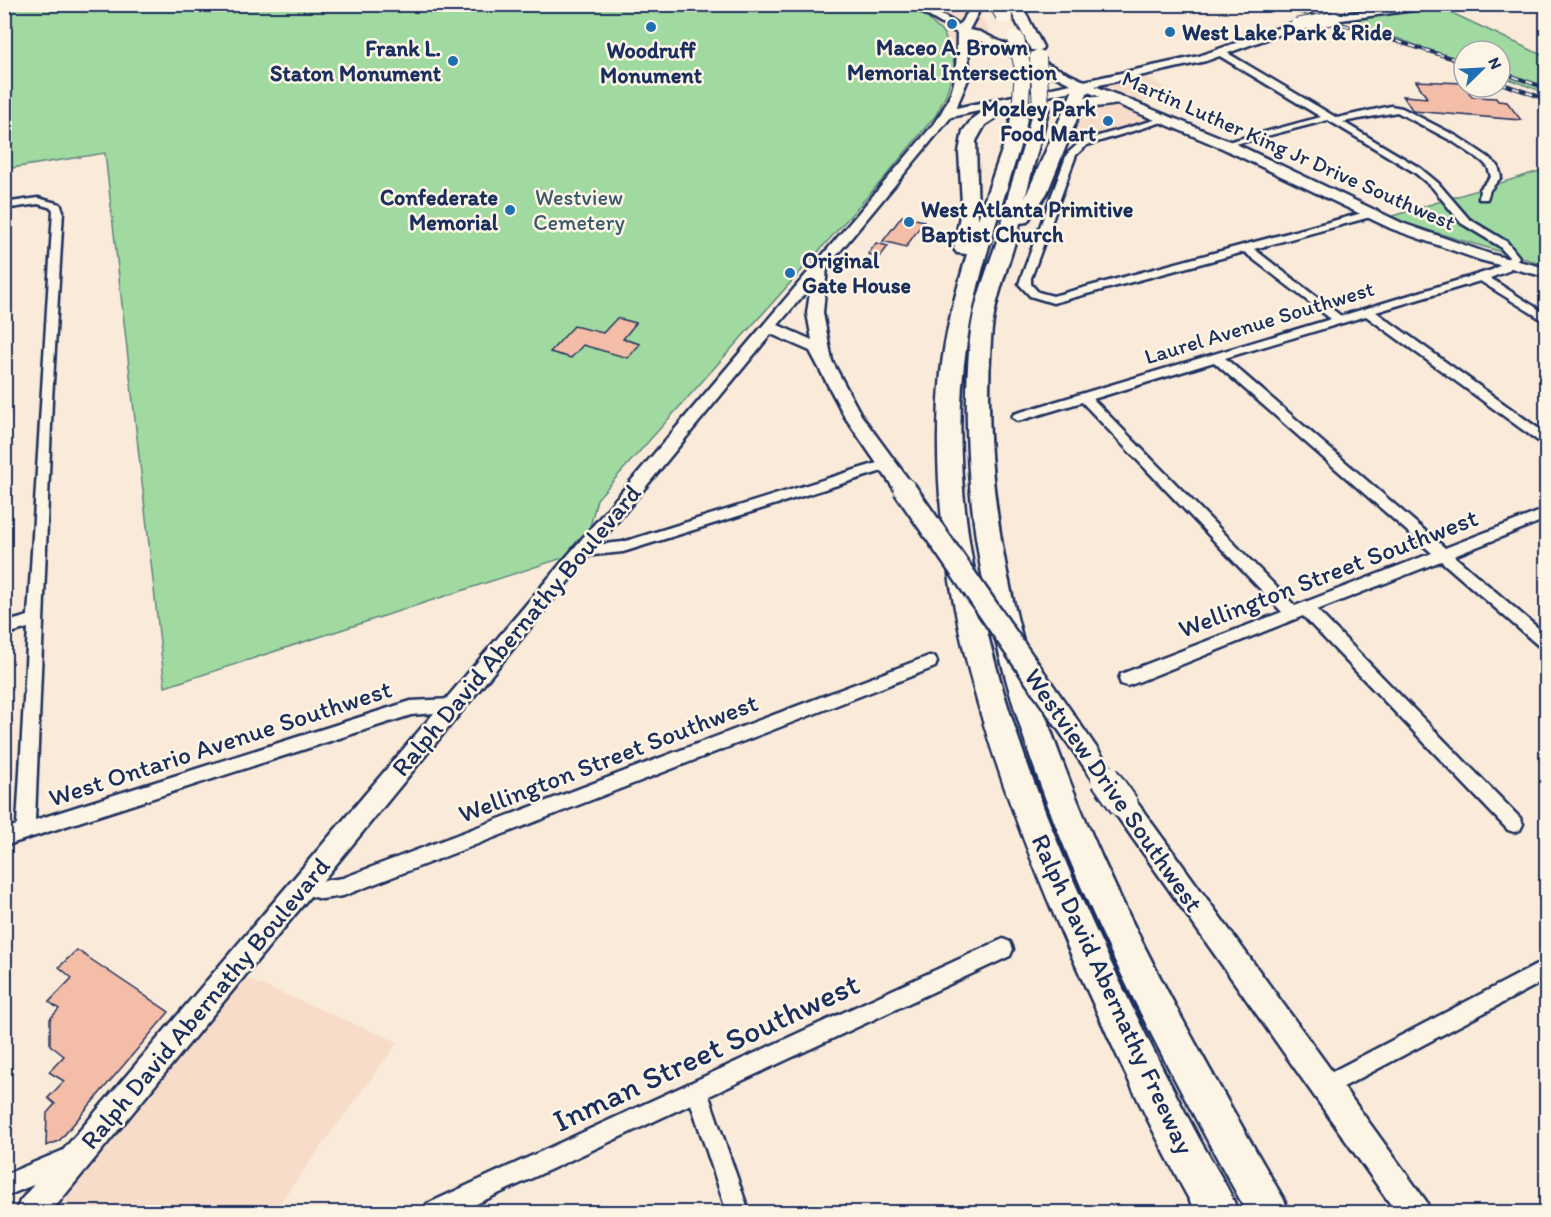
<svg xmlns="http://www.w3.org/2000/svg" width="1551" height="1217" font-family="Itim,sans-serif">
<rect width="100%" height="100%" fill="#faead9"/>
<filter id="ink" filterUnits="userSpaceOnUse"><feTurbulence type="fractalNoise" baseFrequency=".0167" numOctaves="2"/><feDisplacementMap in="SourceGraphic" scale="12" xChannelSelector="R" yChannelSelector="G"/><feConvolveMatrix kernelMatrix="1 2 1 2 8 2 1 2 1" color-interpolation-filters="sRGB"/></filter>
<g filter="url(#ink)">
<!-- built -->
<path fill="#f8dcca" d="M907 5H973L994 39 955 65 944 34 924 15Z
M1144 75 1169 91 1138 104 1166 116 1072 144 1084 96 1091 86Z
M219 967 398 1042 273 1212H35Z"/>
<!-- green -->
<path fill="#a0daa0" stroke="#5e847f" stroke-width="1.5" d="M5 5H906L924 15 944 34 955 65 946 95 936 115 885 177 597 499 584 551 165 687 105 153 5 169Z
M1437 6 1546 57V93L1500 76V51H1464V63L1342 18Z
M1546 169V265L1386 218 1536 172Z"/>
<!-- building -->
<path fill="#f4bda7" stroke="#1b2f5e" stroke-width="1.5" d="M1416 81 1463 83 1472 97 1496 98 1498 101 1507 102 1521 120 1413 111 1403 96 1427 98Z
M902 216 924 221 906 247 883 241Z
M876 243 888 246 880 257 868 254Z
M617 318 636 323 623 339 640 344 628 358 583 345 571 358 550 352 574 326 603 333Z
M77 950 169 1012 59 1141 46 1146 47 1113 55 1104 48 1098 64 1081 49 1072 64 1056 50 1045V1019L59 1009 49 1002 72 978 59 967Z"/>
<g fill="none" stroke-linecap="round" stroke-linejoin="round">
<!-- street casing -->
<g stroke="#1b2f5e" stroke-width="5">
<path id="street" d="M1218 51H1224L1337 118 1391 106 1402 108 1458 137 1488 157 1498 166 1501 177 1490 190 1487 199H1479L1480 189 1491 177 1488 167 1482 161 1452 141 1397 112 1343 122 1420 168 1438 183 1469 219 1507 242 1519 257 1508 271 1490 278 1546 314V322L1480 281 1376 312 1546 434V444L1541 443 1366 316 1225 358 1445 548 1546 509V519L1454 556 1546 635V650L1541 648 1441 561 1317 610 1520 818 1523 824 1520 830 1514 832 1508 830 1303 616 1133 684 1127 686 1121 684 1119 679 1121 674 1282 612 1082 402 1018 421 1012 417 1014 414 1331 319 1244 252 1053 303 1030 296 1019 284 1021 278 1067 154 1081 141 1165 117 1169 120 1087 145 1076 155 1031 278V284L1038 292 1053 296 1370 211 1374 212V216L1254 249 1341 316 1492 270 1504 263 1509 257 1499 246 1461 223 1432 187 1414 172 1328 120 1224 147V143L1321 117 1218 55ZM1214 362 1432 553 1295 606 1093 399Z
M38 198 60 204 63 211 52 400 35 820 411 701 452 699 458 701 460 706 458 711 411 715 4 846V829L17 825 28 628 4 635V623L28 616 53 211 52 208 38 204 4 209V203Z
M887 460 894 465 892 468 623 552 584 556 577 551 584 546 623 542Z
M929 656 935 657 937 662 935 667 343 896 322 899 296 892 294 886 296 880 303 877 322 881 343 878Z
M1003 939 1010 942 1013 949 1010 956 709 1096 749 1212H727L691 1104 459 1212H424L427 1204Z
M1546 960V980L1332 1093 1325 1096 1318 1093 1315 1086 1318 1079Z
M64 1150 72 1153 75 1161 72 1169 4 1197V1175Z"/>
</g>
<!-- secondary casing -->
<g stroke="#1b2f5e" stroke-width="5">
<path id="secondary" d="M908 4H922L959 25 969 11H977L978 13 969 30 980 32 1084 81 1199 56 1292 23H1300V27L1206 61 1095 86 1232 142 1402 223 1490 254 1546 268V277L1480 260 1392 229 1222 148 1081 89 951 117 827 267 823 313 832 361 861 415 911 483 913 488 911 493H897L845 417 810 351 771 334 51 1212H16L20 1201 933 125C959 88 956 75 957 33ZM977 39 1071 84 956 108 969 77 968 42H976ZM811 286 807 313 812 340 778 325Z
M1421 4H1457L1334 21 1329 18 1334 15Z
M1124 794 1133 797 1426 1201 1430 1212H1396L1115 813 1112 805 1115 797Z"/>
</g>
<!-- highway casing -->
<g stroke="#1b2f5e" stroke-width="5">
<path id="highway" d="M1007 4H1021L1043 47 1041 50H1031Z
M1083 80 1091 85 1085 98 1118 95 1126 100C1119 107 1092 106 1081 109L1047 193 1027 222 1020 223C1011 262 993 299 991 340 969 651 1133 938 1283 1198L1289 1212H1247C1102 951 942 649 970 339 973 304 987 271 998 238 1003 223 1005 207 1009 192 1018 164 1027 136 1033 107L1041 102 1049 107 1025 198 1075 85Z
M1010 97 1016 99 1018 102 1016 105 985 125 976 141 978 219 1009 130 1012 112 1020 107 1028 112 1025 130C1004 200 978 269 967 341 934 552 1030 795 1120 982 1144 1032 1169 1082 1195 1131 1209 1158 1228 1184 1238 1212H1196C1151 1131 1112 1046 1074 961 993 777 922 577 941 373 945 332 956 293 967 254L957 253 954 249 962 204 959 152 963 131 973 118 986 109Z"/>
</g>
<!-- street -->
<use href="#street" fill="#fcf5e5" fill-rule="evenodd"/>
<!-- secondary -->
<use href="#secondary" fill="#fcf5e5" fill-rule="evenodd"/>
<!-- highway -->
<use href="#highway" fill="#fcf5e5" fill-rule="evenodd"/>
<!-- rail casing -->
<g stroke="#1b2f5e" stroke-width="4">
<path id="rail" d="M1276 4 1464 62
M1500 72 1546 88
M1500 83 1546 99"/>
</g>
<!-- rail -->
<use href="#rail" stroke="#fcf5e5" stroke-width="2" stroke-dasharray="7" stroke-linecap="butt"/>
<!-- secondary-bridge-far2 casing -->
<g stroke="#1b2f5e" stroke-width="14" stroke-linecap="butt">
<path id="secondary-bridge-far2" d="M1296 25 1334 18"/>
</g>
<!-- secondary-bridge-far1 casing -->
<g stroke="#1b2f5e" stroke-width="26" stroke-linecap="butt">
<path id="secondary-bridge-far1" d="M904 488 1106 780"/>
</g>
<!-- secondary-bridge casing -->
<g stroke="#1b2f5e" stroke-width="32" stroke-linecap="butt">
<path id="secondary-bridge" d="M1105 778 1124 805"/>
</g>
<!-- highway-bridge casing -->
<g stroke="#1b2f5e" stroke-width="18" stroke-linecap="butt">
<path id="highway-bridge" d="M997 4 1004 16
M1016 39 1023 69 1020 112
M1038 58 1041 107"/>
</g>
<!-- secondary-bridge-far2 -->
<use href="#secondary-bridge-far2" stroke="#fcf5e5" stroke-width="12"/>
<!-- secondary-bridge-far1 -->
<use href="#secondary-bridge-far1" stroke="#fcf5e5" stroke-width="21"/>
<!-- secondary-bridge -->
<use href="#secondary-bridge" stroke="#fcf5e5" stroke-width="28"/>
<!-- highway-bridge -->
<use href="#highway-bridge" stroke="#fcf5e5" stroke-width="16"/>
</g>
</g>
<!-- markers -->
<g fill="#1f6fb2" stroke="#fcf5e5" stroke-width="2">
<circle cx="952" cy="24" r="6"/>
<circle cx="651" cy="27" r="6"/>
<circle cx="1170" cy="32" r="6"/>
<circle cx="453" cy="61" r="6"/>
<circle cx="1108" cy="121" r="6"/>
<circle cx="510" cy="210" r="6"/>
<circle cx="909" cy="222" r="6"/>
<circle cx="790" cy="273" r="6"/>
</g>
<g text-anchor="middle" stroke-width="5" stroke-linejoin="round" paint-order="stroke">
<!-- far-poi labels -->
<g font-size="22" font-weight="bold" fill="#1b2f5e" stroke="#fcf5e5" text-anchor="start">
<text x="1182" y="40">West Lake Park &amp; Ride</text>
<text x="952" y="55" text-anchor="middle">Maceo A. Brown<tspan x="952" dy="25">Memorial Intersection</tspan></text>
<text x="441" y="56" text-anchor="end">Frank L.<tspan x="441" dy="25">Staton Monument</tspan></text>
<text x="651" y="58" text-anchor="middle">Woodruff<tspan x="651" dy="25">Monument</tspan></text>
<text x="1096" y="116" text-anchor="end">Mozley Park<tspan x="1096" dy="25">Food Mart</tspan></text>
<text x="498" y="205" text-anchor="end">Confederate<tspan x="498" dy="25">Memorial</tspan></text>
<text x="921" y="217">West Atlanta Primitive<tspan x="921" dy="25">Baptist Church</tspan></text>
<text x="802" y="268">Original<tspan x="802" dy="25">Gate House</tspan></text>
</g>
<!-- far-street labels -->
<g font-size="22" fill="#1b2f5e" stroke="#fcf5e5">
<text transform="translate(1289 150) rotate(24)" y="8">Martin Luther King Jr Drive Southwest</text>
<text transform="translate(1259 322) rotate(-17)" y="8">Laurel Avenue Southwest</text>
</g>
<!-- far-park labels -->
<g font-size="22" fill="#3c5a6e" stroke="#fcf5e5">
<text x="579" y="205">Westview<tspan x="579" dy="25">Cemetery</tspan></text>
</g>
<!-- street labels -->
<g font-size="26" fill="#1b2f5e" stroke="#fcf5e5">
<text transform="translate(1328 573) rotate(-21)" y="9">Wellington Street Southwest</text>
<text transform="translate(516 630) rotate(-50)" y="9">Ralph David Abernathy Boulevard</text>
<text transform="translate(220 743) rotate(-18)" y="9">West Ontario Avenue Southwest</text>
<text transform="translate(608 758) rotate(-21)" y="9">Wellington Street Southwest</text>
<text transform="translate(1114 790) rotate(55)" y="9">Westview Drive Southwest</text>
<text transform="translate(1113 994) rotate(65)" y="9">Ralph David Abernathy Freeway</text>
<text transform="translate(205 1003) rotate(-50)" y="9">Ralph David Abernathy Boulevard</text>
</g>
<!-- near-street labels -->
<g font-size="32" fill="#1b2f5e" stroke="#fcf5e5">
<text transform="translate(706 1052) rotate(-25)" y="11">Inman Street Southwest</text>
</g>
</g>
<!-- margin -->
<rect width="1551" height="1217" fill="none" stroke="#fcf5e5" stroke-width="24"/>
<rect x="12" y="12" width="1527" height="1193" fill="none" stroke="#1b2f5e" stroke-width="2" filter="url(#ink)"/>
<!-- north arrow -->
<g transform="translate(1482 69) rotate(66)"><circle r="28" fill="#fcf5e5" stroke="#a2a6af" stroke-width="1.5"/>
<path d="M0-4.5L10 22L0 15L-10 22Z" fill="#1f6fb2"/>
<text y="-9" font-size="16" font-weight="bold" text-anchor="middle" fill="#1b2f5e">N</text>
</g>
</svg>
